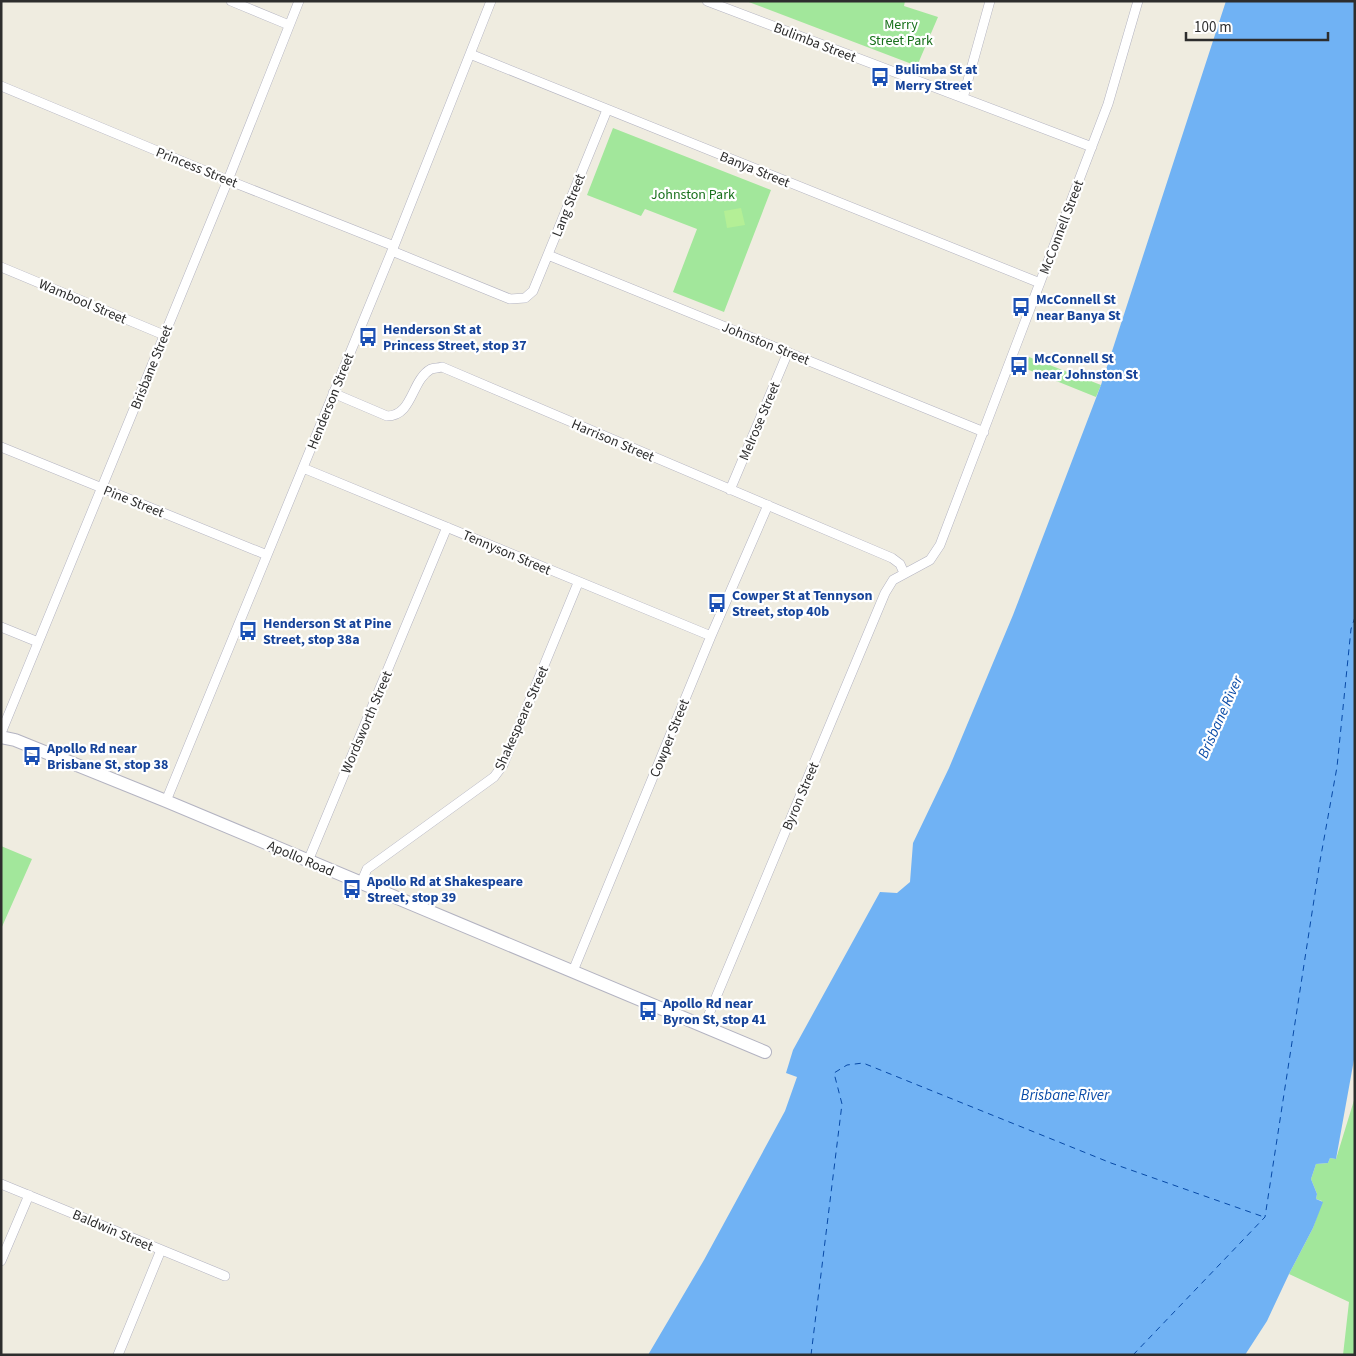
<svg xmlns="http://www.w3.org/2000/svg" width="1356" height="1356" font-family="'Source Sans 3',sans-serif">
<rect width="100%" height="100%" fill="#efece0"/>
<!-- green -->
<path fill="#a2e79b" d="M746 1H905L904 6 938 17 917 66Z
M613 128 771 190 724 312 673 292 697 229 645 209 641 216 587 195Z
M1029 357 1101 385 1096 397 1024 368Z
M1 846 32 859 1 929Z
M1355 1097V1355H1343L1349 1302 1289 1274 1313 1228 1322 1201 1316 1199 1317 1194 1311 1179 1316 1164 1328 1163 1330 1158 1336 1159Z"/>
<!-- pitch -->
<path fill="#b4ef96" d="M741 208 745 225 727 228 724 211Z"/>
<!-- water -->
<path fill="#70b2f4" d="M1226 1H1355V1054L1336 1159 1330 1158 1328 1163 1316 1164 1311 1179 1317 1194 1316 1199 1323 1202 1313 1228 1289 1274 1267 1321 1245 1355H648L704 1260 785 1111 797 1077 786 1073 793 1050 880 892 897 893 910 882 913 843 949 768 1013 615 1101 385Z"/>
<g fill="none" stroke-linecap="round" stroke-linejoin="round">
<!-- ferry -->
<path stroke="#084aa7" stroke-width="1" stroke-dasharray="6 5" stroke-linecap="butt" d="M811 1355 842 1104 834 1073 847 1065 863 1063 1111 1163 1264 1217
M1133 1355 1265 1217 1320 861 1337 767 1351 629 1355 617"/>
<!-- street casing -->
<g stroke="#b3b3c1" stroke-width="10">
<path id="street" d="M231 1 289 25
M707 1 1092 147
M470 54 1040 283
M1 86 220 177 394 246
M963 98 990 1
M392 251 510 299 525 298 533 291 607 110
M548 255 984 432
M1 267 164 335
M333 393 387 416C413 416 411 380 431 369 434 368 439 368 442 367L892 558 900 564 904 573
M1 447 267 555
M303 468 711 636
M730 490 788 352
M1 627 38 642
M1 733 228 180 299 1
M166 801 394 246 491 1
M308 861 447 527
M361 883 367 869 494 777 503 765 578 583
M573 971 711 636 768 505
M704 1026 885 593 893 580 930 560 940 545 1108 104 1138 1
M1 1184 225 1276
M1 1261 29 1195
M118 1355 161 1250"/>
</g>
<!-- secondary casing -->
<g stroke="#b3b3c1" stroke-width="14">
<path id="secondary" d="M1 737 15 740 166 801 765 1052"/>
</g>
<!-- street -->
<use href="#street" stroke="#fff" stroke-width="9"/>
<!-- secondary -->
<use href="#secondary" stroke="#fff" stroke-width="12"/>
</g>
<!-- icons -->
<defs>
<g id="bus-bare" transform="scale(1.5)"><path d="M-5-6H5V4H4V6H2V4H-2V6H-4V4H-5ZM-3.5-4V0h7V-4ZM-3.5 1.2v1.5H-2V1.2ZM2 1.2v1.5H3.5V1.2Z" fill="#1a4fb4" stroke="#fff" stroke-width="2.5" paint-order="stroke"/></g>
</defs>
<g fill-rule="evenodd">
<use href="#bus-bare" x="880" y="77"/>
<use href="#bus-bare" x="1021" y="307"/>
<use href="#bus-bare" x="368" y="337"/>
<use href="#bus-bare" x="1019" y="366"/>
<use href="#bus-bare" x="717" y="603"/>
<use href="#bus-bare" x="248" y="631"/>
<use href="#bus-bare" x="32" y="756"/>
<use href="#bus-bare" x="352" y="889"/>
<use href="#bus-bare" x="648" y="1011"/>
</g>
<g text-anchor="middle" stroke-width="4.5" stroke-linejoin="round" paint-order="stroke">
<!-- park labels -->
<g font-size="14" fill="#18701b" stroke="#fff">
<text x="901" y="29">Merry<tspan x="901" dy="16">Street Park</tspan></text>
<text x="693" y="199">Johnston Park</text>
</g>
<!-- street labels -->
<g font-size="14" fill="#2d2d2d" stroke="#fff">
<text transform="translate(815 42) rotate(21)" y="5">Bulimba Street</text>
<text transform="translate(197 167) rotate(22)" y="5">Princess Street</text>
<text transform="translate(755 169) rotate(22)" y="5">Banya Street</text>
<text transform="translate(568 205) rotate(-68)" y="5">Lang Street</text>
<text transform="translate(1061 227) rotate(-69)" y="5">McConnell Street</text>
<text transform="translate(83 301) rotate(23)" y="5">Wambool Street</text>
<text transform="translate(766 343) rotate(22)" y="5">Johnston Street</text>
<text transform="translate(151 367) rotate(-68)" y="5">Brisbane Street</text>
<text transform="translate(330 401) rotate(-68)" y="5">Henderson Street</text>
<text transform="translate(759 421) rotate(-67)" y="5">Melrose Street</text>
<text transform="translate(613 440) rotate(23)" y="5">Harrison Street</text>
<text transform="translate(134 501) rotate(22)" y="5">Pine Street</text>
<text transform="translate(507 552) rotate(23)" y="5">Tennyson Street</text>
<text transform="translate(521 718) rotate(-66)" y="5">Shakespeare Street</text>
<text transform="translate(366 722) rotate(-67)" y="5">Wordsworth Street</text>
<text transform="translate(669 738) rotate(-68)" y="5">Cowper Street</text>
<text transform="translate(800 796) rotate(-67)" y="5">Byron Street</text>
<text transform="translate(301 858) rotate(23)" y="5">Apollo Road</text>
<text transform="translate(113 1230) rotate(23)" y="5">Baldwin Street</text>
</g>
<!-- transit labels -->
<g font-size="14" font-weight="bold" fill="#164399" stroke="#fff" text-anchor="start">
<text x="895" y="74">Bulimba St at<tspan x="895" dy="16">Merry Street</tspan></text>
<text x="1036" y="304">McConnell St<tspan x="1036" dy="16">near Banya St</tspan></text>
<text x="383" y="334">Henderson St at<tspan x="383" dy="16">Princess Street, stop 37</tspan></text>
<text x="1034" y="363">McConnell St<tspan x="1034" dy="16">near Johnston St</tspan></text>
<text x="732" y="600">Cowper St at Tennyson<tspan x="732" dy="16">Street, stop 40b</tspan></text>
<text x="263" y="628">Henderson St at Pine<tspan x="263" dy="16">Street, stop 38a</tspan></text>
<text x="47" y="753">Apollo Rd near<tspan x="47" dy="16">Brisbane St, stop 38</tspan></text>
<text x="367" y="886">Apollo Rd at Shakespeare<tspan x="367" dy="16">Street, stop 39</tspan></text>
<text x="663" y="1008">Apollo Rd near<tspan x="663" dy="16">Byron St, stop 41</tspan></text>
</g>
<!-- water labels -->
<g font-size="15" font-style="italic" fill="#084aa7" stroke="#fff">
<text transform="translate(1220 717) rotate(-66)" y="5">Brisbane River</text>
<text x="1065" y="1100">Brisbane River</text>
</g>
</g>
<!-- border -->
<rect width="1356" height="1356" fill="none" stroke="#2d2d2d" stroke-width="5"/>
<!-- scale -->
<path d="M1186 32v8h142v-8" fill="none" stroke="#2d2d2d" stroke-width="2.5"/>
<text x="1194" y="32" font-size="15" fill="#2d2d2d" stroke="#ffffff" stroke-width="4" paint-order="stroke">100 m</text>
</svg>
